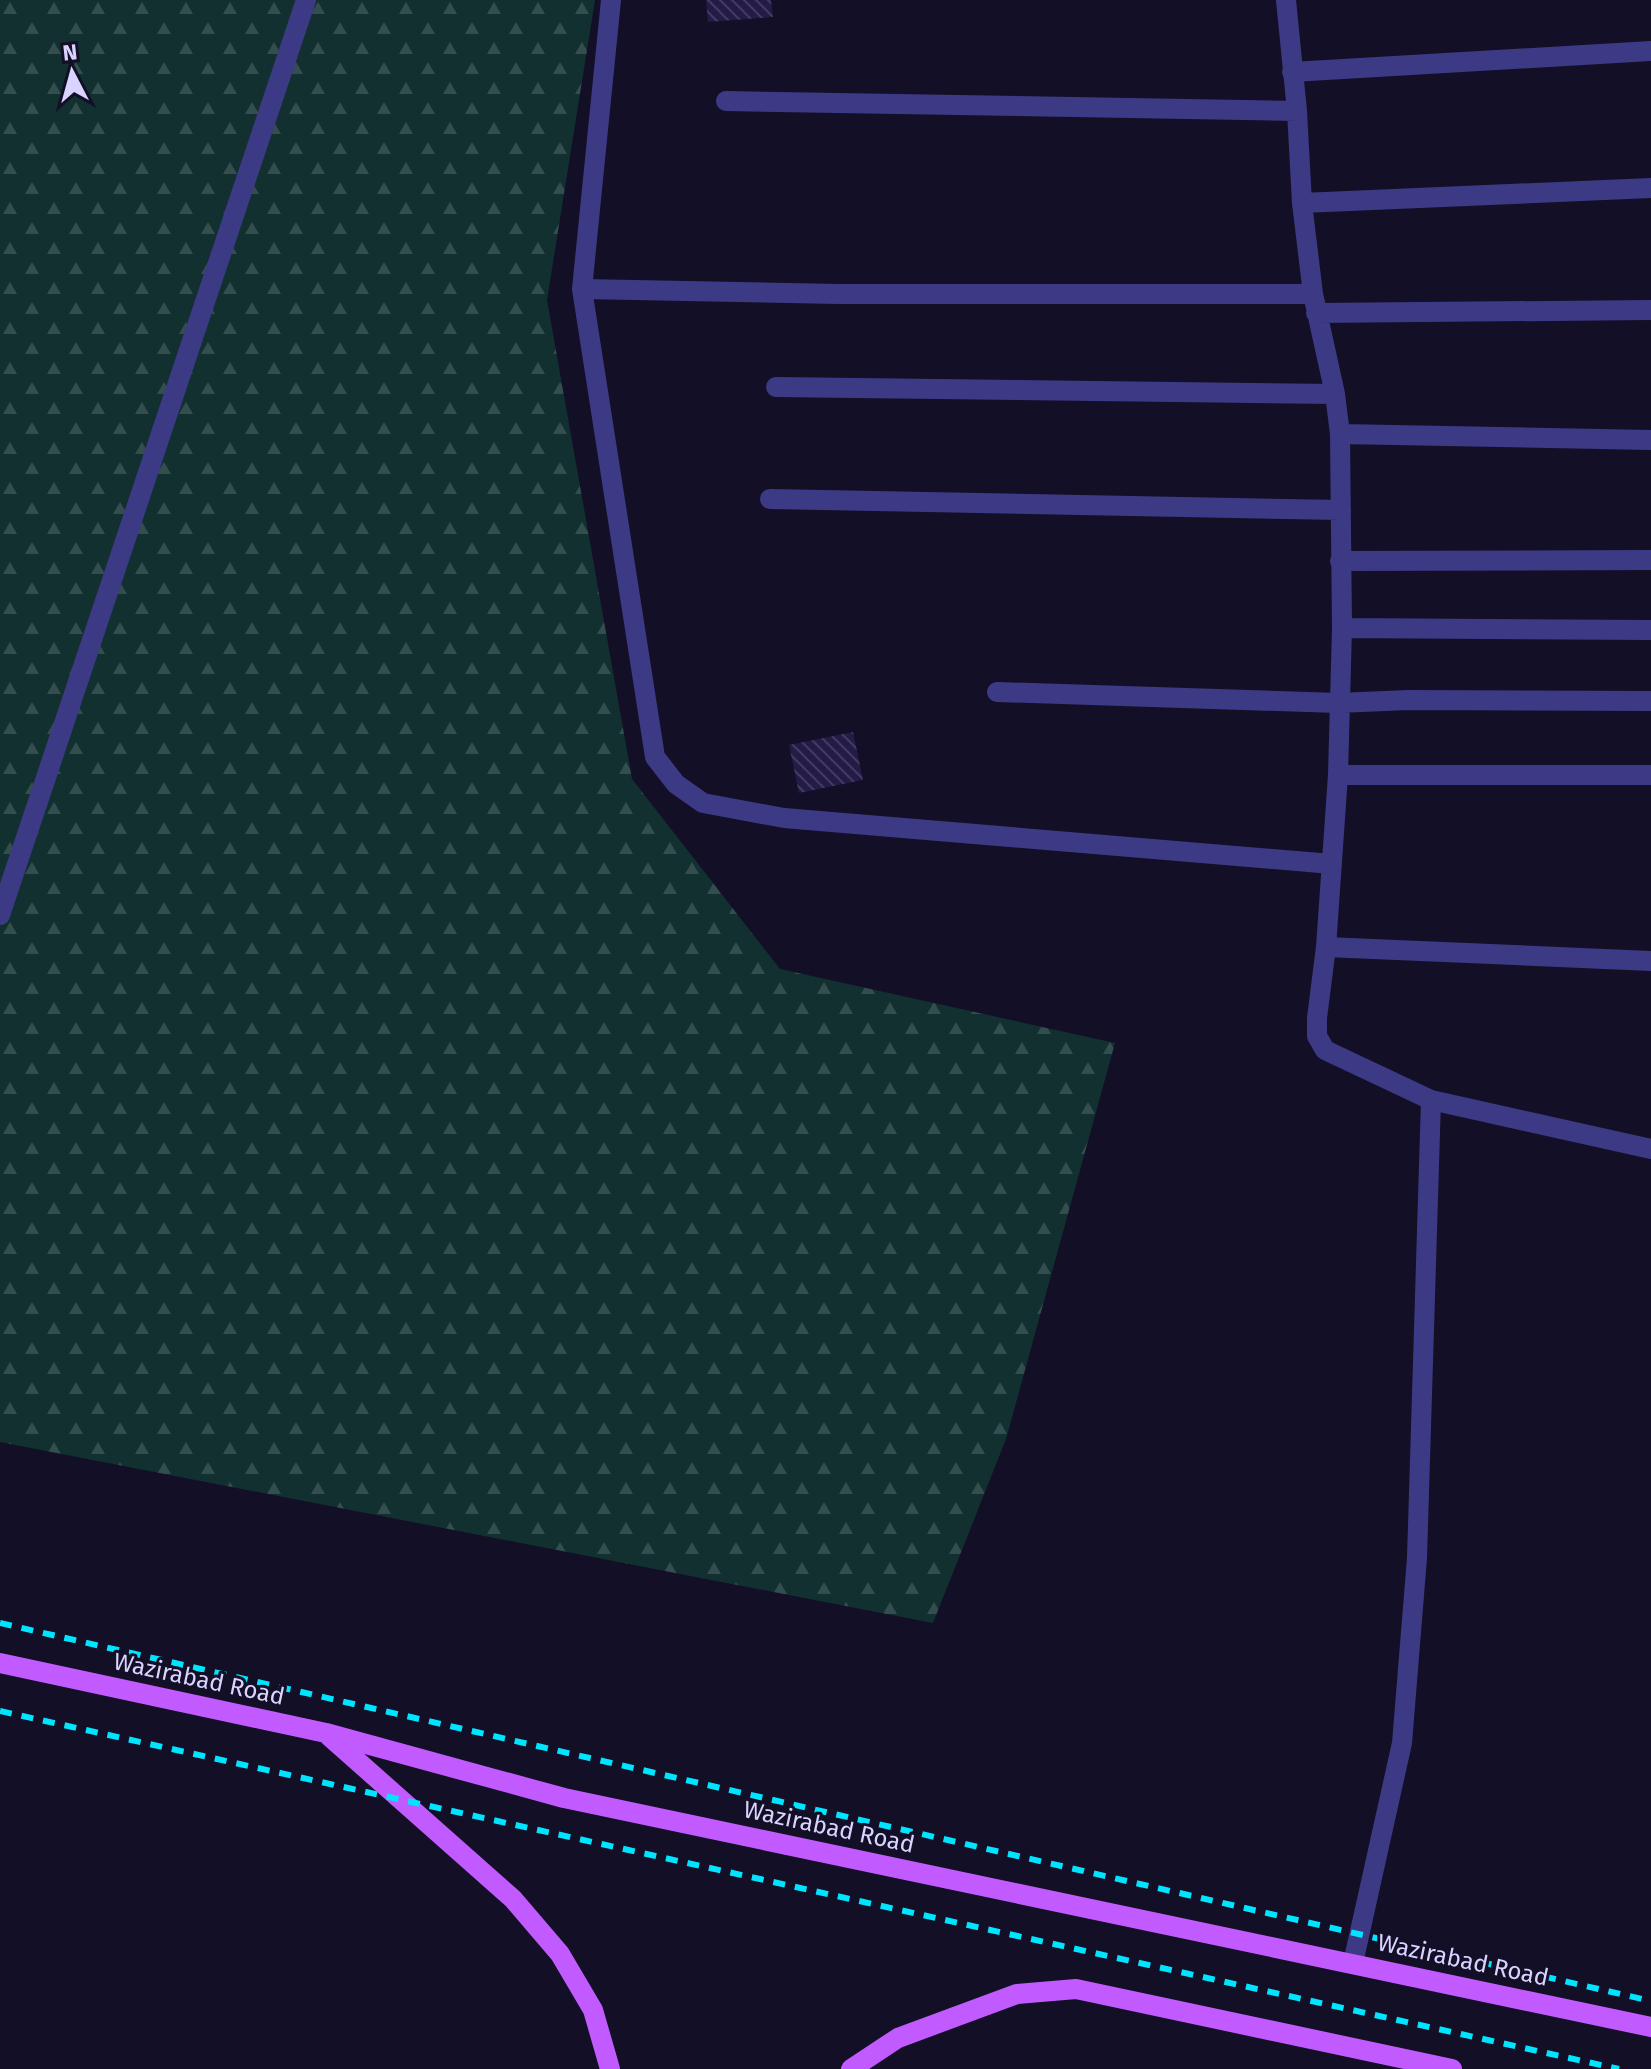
<svg xmlns="http://www.w3.org/2000/svg" width="1651" height="2069" font-family="'Fira Sans',sans-serif">
<defs>
<pattern id="forest-firs" width="22" height="20" patternUnits="userSpaceOnUse" patternTransform="scale(2)"><rect width="22" height="20" fill="#12302f"/><path d="M5 1l3.5 6h-7zM16 11l3.5 6h-7z" fill="#344d4e"/></pattern>
<pattern id="building-back-hatch" width="6" height="6" patternUnits="userSpaceOnUse" patternTransform="scale(2)"><rect width="6" height="6" fill="#241b47"/><path d="M-1 5l2 2M0 0l6 6M5-1l2 2" fill="none" stroke="#433b63"/></pattern>
</defs>
<rect width="100%" height="100%" fill="#130f26"/>
<!-- forest -->
<path fill="url(#forest-firs)" d="M0 0H595L547 300 632 779 780 969 1115 1043 1006 1439 933 1623 0 1442Z"/>
<!-- building -->
<path fill="url(#building-back-hatch)" d="M706 0H771L773 17 708 22Z
M853 732 863 780 799 793 789 745Z"/>
<g fill="none" stroke-linecap="round" stroke-linejoin="round">
<!-- minor -->
<path stroke="#3d3a85" stroke-width="20" d="M611 0 582 289 655 757 676 784 703 803 784 818 1332 864
M1286 0 1297 111 1302 203 1313 294 1335 394 1340 434 1342 628 1338 775 1326 947 1317 1018V1036L1325 1050 1431 1100 1651 1149
M1292 72 1651 51
M726 101 1297 111
M1302 203 1651 188
M582 289 839 294H1313
M1316 313 1651 310
M776 387 1335 394
M1340 434 1651 440
M770 499 1341 510
M1340 561 1651 560
M1342 628 1651 630
M997 692 1338 703 1408 700 1651 701
M1338 775H1651
M0 915 306 0
M1326 947 1651 961
M1353 1963 1402 1743 1417 1558 1431 1100"/>
<!-- major -->
<path stroke="#c25bff" stroke-width="20" d="M0 1663 326 1733 564 1798 1651 2027
M329 1736 513 1899 560 1954 593 2010 610 2069
M851 2069 898 2038 1017 1994 1076 1989 1452 2069"/>
<!-- rail -->
<path stroke="#00e5ff" stroke-width="6" stroke-dasharray="12 10" stroke-linecap="butt" d="M0 1623 1651 2001
M0 1711 1619 2069"/>
</g>
<g text-anchor="middle" stroke-width="6" stroke-linejoin="round" paint-order="stroke">
<!-- street labels -->
<g font-size="24" fill="#d9d4ff" stroke="#130f26">
<text transform="translate(199 1679) rotate(12)" y="8">Wazirabad Road</text>
<text transform="translate(829 1827) rotate(12)" y="8">Wazirabad Road</text>
<text transform="translate(1463 1960) rotate(12)" y="8">Wazirabad Road</text>
</g>
</g>
<!-- north arrow -->
<g transform="translate(72 72) rotate(354)" stroke="#130f26" stroke-width="6" paint-order="stroke">
<path d="M0-6L14 30L0 20L-14 30Z" fill="#d9d4ff"/>
<text y="-12" font-size="22" font-weight="bold" text-anchor="middle" fill="#d9d4ff">N</text>
</g>
</svg>
